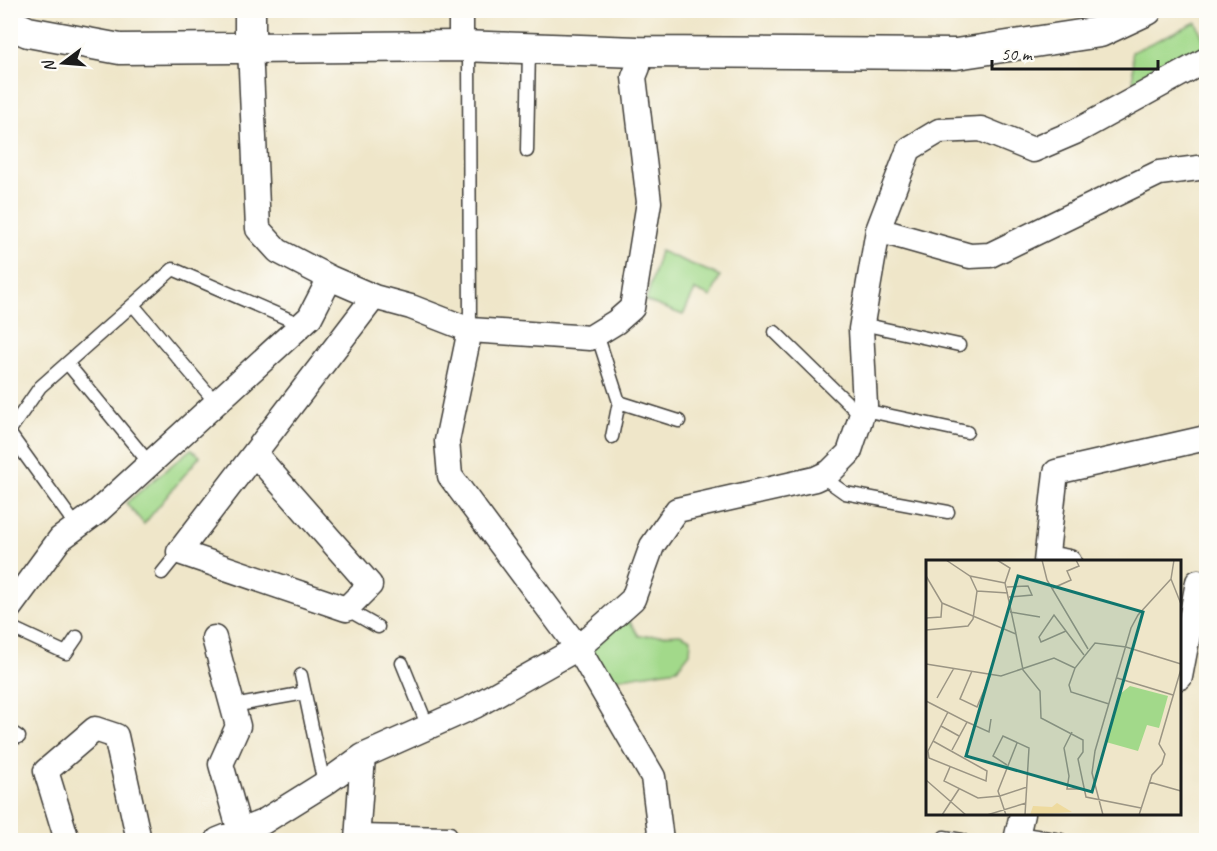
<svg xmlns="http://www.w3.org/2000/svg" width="1217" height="851" font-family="Caveat,sans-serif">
<rect width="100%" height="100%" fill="#fdfcf7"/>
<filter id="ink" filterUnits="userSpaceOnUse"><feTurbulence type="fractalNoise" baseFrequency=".0167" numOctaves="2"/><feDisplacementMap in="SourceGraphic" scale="12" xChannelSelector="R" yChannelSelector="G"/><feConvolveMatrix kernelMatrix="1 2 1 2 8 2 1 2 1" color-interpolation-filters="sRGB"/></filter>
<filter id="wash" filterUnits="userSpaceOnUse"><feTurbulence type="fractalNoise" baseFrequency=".008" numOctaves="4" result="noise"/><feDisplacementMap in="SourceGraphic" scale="24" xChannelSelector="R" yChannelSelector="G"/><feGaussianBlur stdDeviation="1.35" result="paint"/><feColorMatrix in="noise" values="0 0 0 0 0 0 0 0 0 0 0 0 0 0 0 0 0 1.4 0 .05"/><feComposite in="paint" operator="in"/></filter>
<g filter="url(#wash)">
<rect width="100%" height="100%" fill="#efe6c9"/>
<!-- green -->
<path fill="#a2d98a" stroke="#5f7a53" stroke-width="1.5" d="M1196 22 1206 45V49L1134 89 1132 52Z
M660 251 720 276 711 297 695 290 683 315 646 301Z
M191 449 200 456 144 524 126 503Z
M627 617 639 636 680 634 691 639 690 653 677 669 610 680 590 649Z"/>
</g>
<g filter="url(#ink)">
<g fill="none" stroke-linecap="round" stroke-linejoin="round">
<!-- service casing -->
<g stroke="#3c3a36" stroke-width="15">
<path id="service" d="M469 47 470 330
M527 151 529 49
M133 305 217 404
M862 324 959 345
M775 332 861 416
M597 334 619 402 612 437
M67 363 150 464
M619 402 679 421
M864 410 967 432
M10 430 40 387 173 269 302 325
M10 434 77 527
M821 476 845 493 948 512
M162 573 179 552
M346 609 378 627
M10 627 66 653 77 637
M402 663 428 727
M301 675 324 784
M233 706 305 693
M10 731 19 737
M358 831 450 833
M1018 833 1061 840
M944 837 962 840"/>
</g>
<!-- minor casing -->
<g stroke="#3c3a36" stroke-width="27">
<path id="minor" d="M461 46V10
M250 47 258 229 278 251 330 278 374 297 411 307 470 330 590 338 616 322 632 308 649 202 634 77 638 67V52
M878 230 970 256 990 255 1159 173 1206 167
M470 330 447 441 450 476 578 648 653 777 661 840
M255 454 370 585 346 609 179 552 374 297
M1047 558 1069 562
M1046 562 1056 472 1206 438
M10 607 60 539 97 512 310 317 330 278
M214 638 238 726 221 764 240 832
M1180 677 1198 582
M67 840 46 771 95 729 116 736 139 840
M218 840 263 822 324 784 363 756
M357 840 363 756 475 706 578 648 633 599 652 546 677 510 815 479 830 472 849 453 865 405 861 329 878 230 909 149 939 131 981 129 1033 150 1075 132 1206 60
M1016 840 1022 814"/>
</g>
<!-- tertiary casing -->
<g stroke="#3c3a36" stroke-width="33">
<path id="tertiary" d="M10 24 28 32 120 49 461 46 638 52 956 54 1100 32 1147 10
M250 47V10"/>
</g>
<!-- service -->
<use href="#service" stroke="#fff" stroke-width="12"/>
<!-- minor -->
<use href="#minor" stroke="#fff" stroke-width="24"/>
<!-- tertiary -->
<use href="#tertiary" stroke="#fff" stroke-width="30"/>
</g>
</g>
<!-- overview -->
<g transform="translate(926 560)">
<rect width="255" height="255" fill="#efe6c9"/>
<path d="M204 126 242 136 233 168 221 165 212 191 180 182 194 134Z" fill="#a2d98a"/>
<path d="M131 243 146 252 104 255 107 246 126 247Z" fill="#eeda9e"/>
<path fill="none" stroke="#9b9584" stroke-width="1.5" d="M20 0 44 16 79 23M71 0 84 8 79 23 90 74M116 0 121 20 162 89M0 16 16 43 15 57 0 58M245 19 255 44M81 27 102 26 106 35 83 37M127 28 145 20 141 11 153 6 150 0M51 31 82 33M16 43 90 74 97 110 114 131 115 158 157 180V192L152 199 160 237 215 248M84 52 114 57M0 70 42 66 47 59 51 31 44 16M140 71 115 82 113 77 128 55 158 95M0 104 75 116 128 98 149 108M46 111 34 139 51 147 65 114M191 118 247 135M11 138 28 108M0 141 41 162 26 190M183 144 145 132 143 125 149 108 169 83 200 87 255 104M41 162 63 172 65 159M15 166 33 176M146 172 138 188 143 216 141 229H158M2 191 3 198 60 221 61 211 7 181M2 191 22 152M81 205 67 196 77 176 103 188 99 255M24 207 18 221 52 238 74 236 101 227M0 220 40 255M223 222 255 231M16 255 33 229M61 255 100 243M80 255 72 231 91 183M177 255 166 213 169 191 205 68 212 55 245 19 248 0M213 255 226 215 236 204 239 194 233 184 255 109"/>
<path fill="#0f766e" fill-opacity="0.15" stroke="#0f766e" stroke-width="3" d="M92 16 217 52 166 232 40 196Z"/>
<rect width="255" height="255" fill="none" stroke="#1c1c1c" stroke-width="3"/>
</g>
<!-- margin -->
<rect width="1217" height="851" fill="none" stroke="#fdfcf7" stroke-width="36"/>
<!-- north arrow -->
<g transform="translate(63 63) rotate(254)" stroke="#fdfcf7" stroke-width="4.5" paint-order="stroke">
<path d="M0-4.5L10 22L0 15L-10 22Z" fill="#1c1c1c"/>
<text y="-9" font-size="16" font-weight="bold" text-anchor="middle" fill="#1c1c1c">N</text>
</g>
<!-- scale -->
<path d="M992 60v9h166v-9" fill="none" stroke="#1c1c1c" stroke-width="3"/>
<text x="1001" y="60" font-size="18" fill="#1c1c1c" stroke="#fdfcf7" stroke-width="4.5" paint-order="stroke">50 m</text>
</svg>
